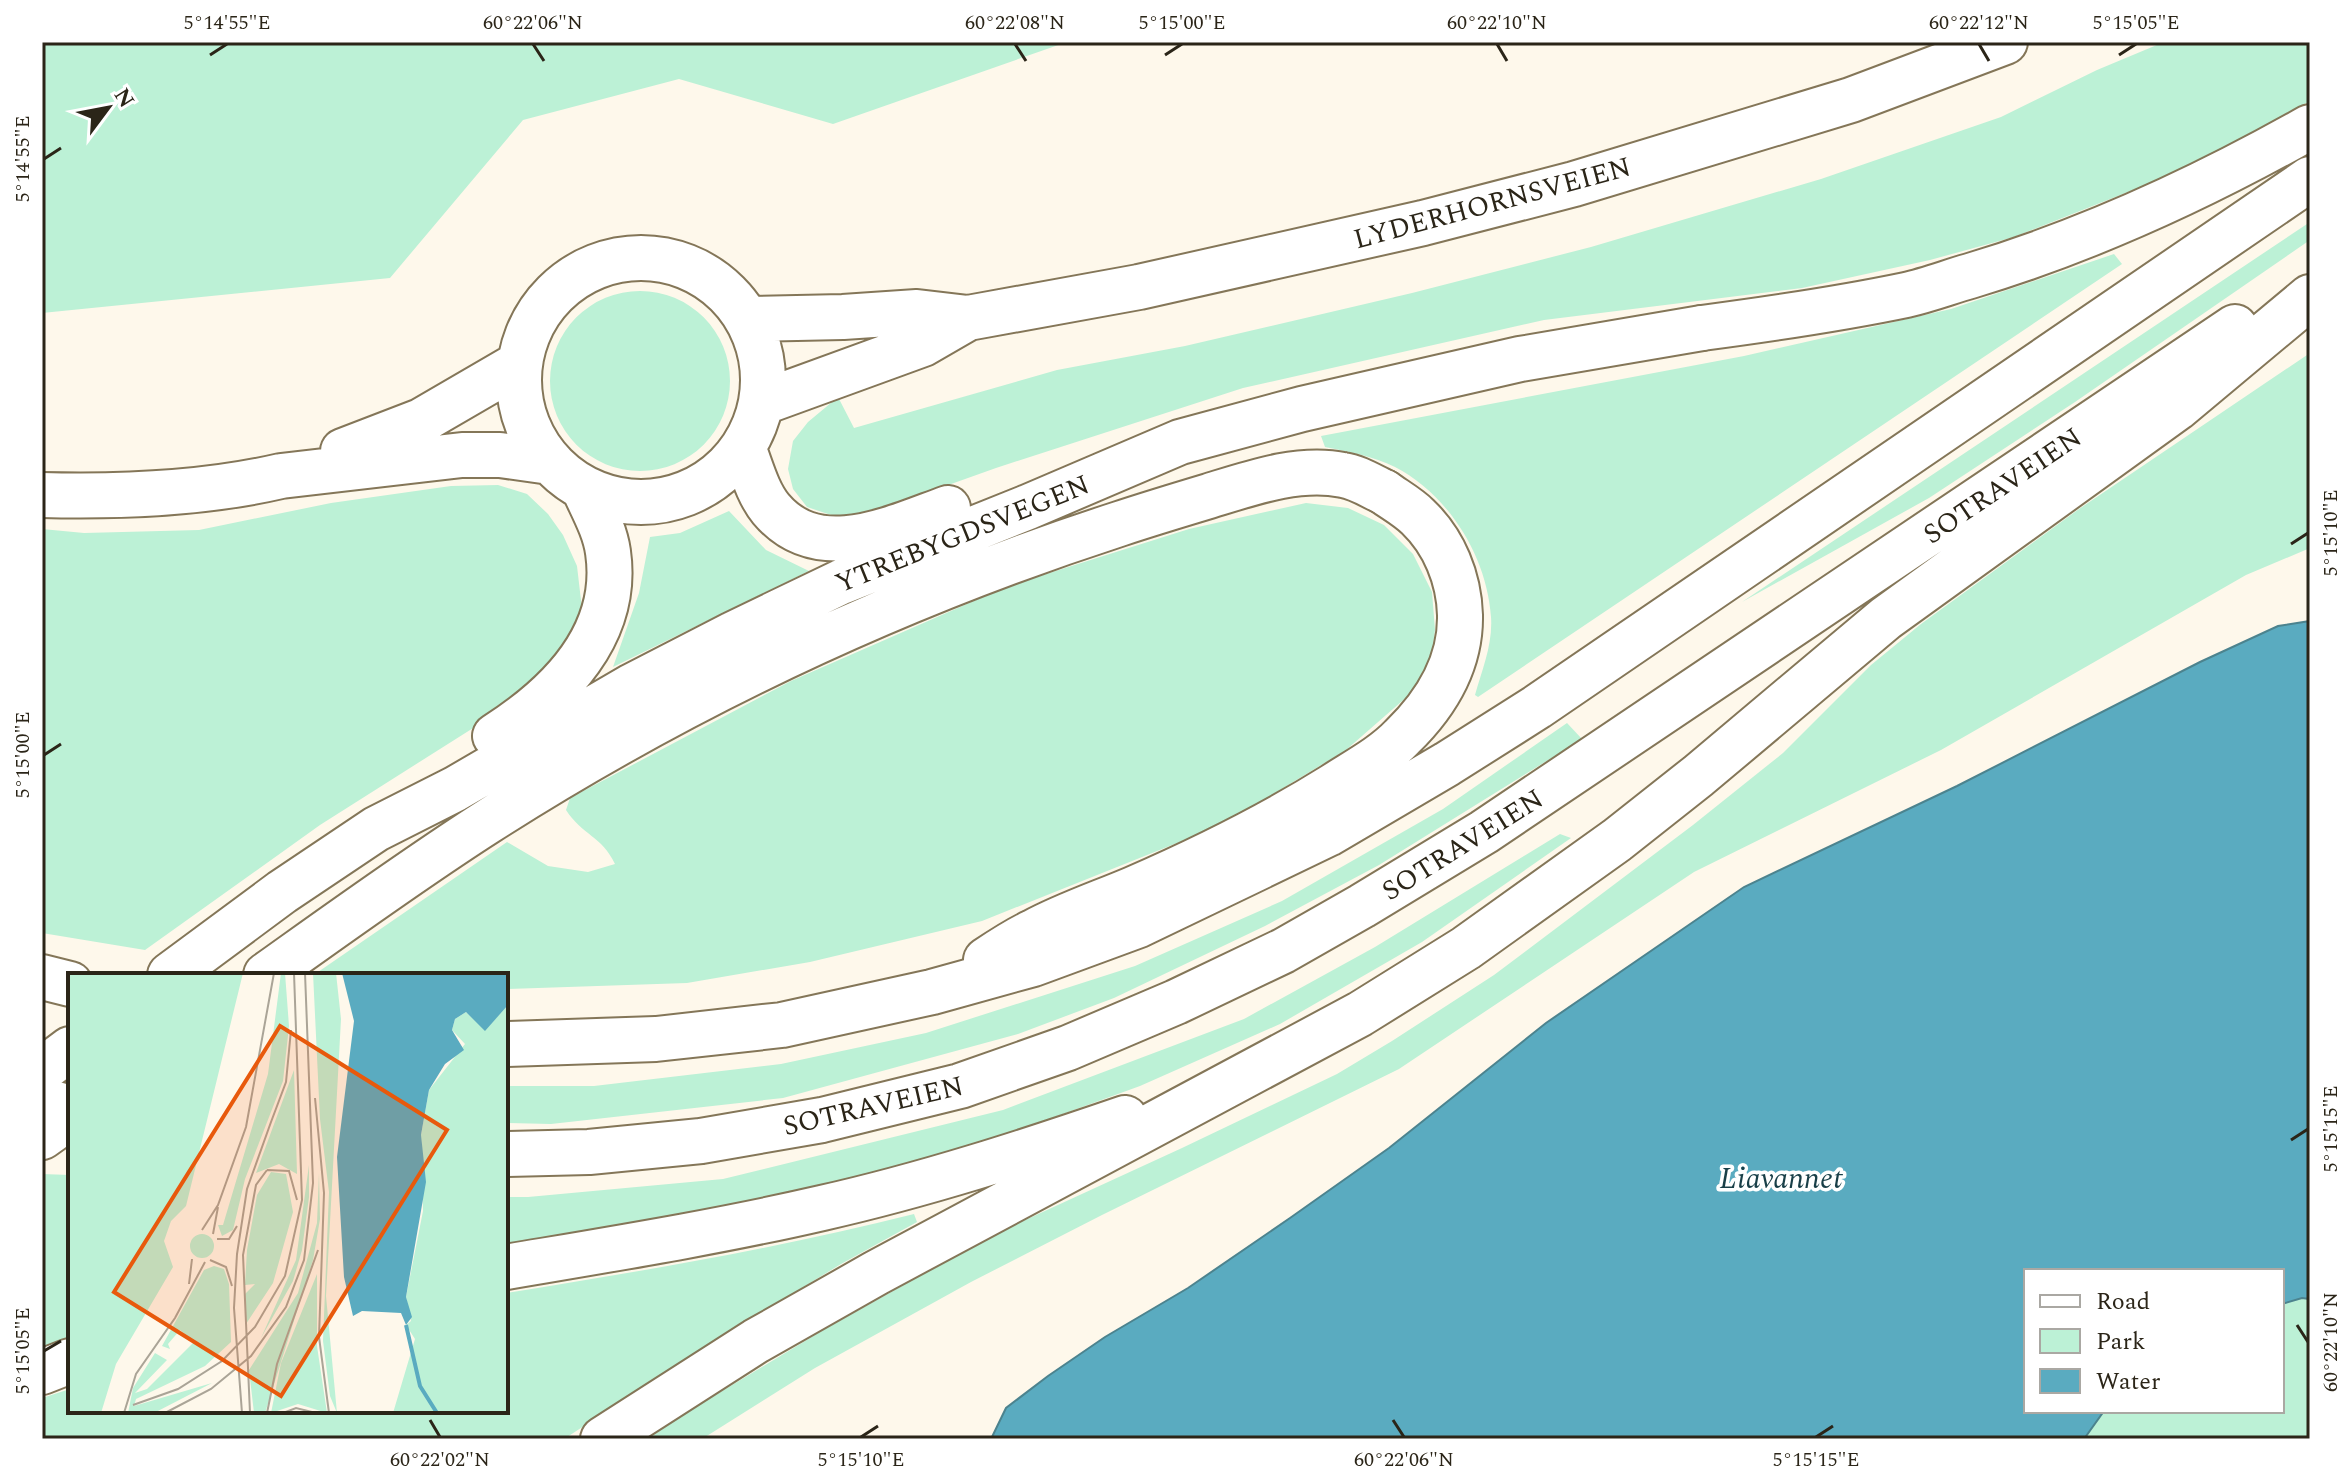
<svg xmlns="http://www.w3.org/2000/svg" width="2352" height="1481" font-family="Spectral,serif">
<rect width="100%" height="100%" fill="#fef8eb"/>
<!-- green -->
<path fill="#bcf1d6" d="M42 42H1067L833 124 679 79 523 120 390 278 42 313Z
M2164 42H2310V101L2191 167 2014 237 1930 260 1802 288 1544 320 1243 388 996 468 867 514 840 518 807 507 793 489 788 469 793 441 808 422 838 397 854 428 1057 370 1185 346 1412 293 1591 247 1821 179 2001 117 2097 70Z
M2310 222V240L2075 402 1929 498 1742 602Z
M2114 254 2122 264 1478 697 1475 695C1482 670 1493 644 1491 617 1487 557 1449 495 1395 467 1373 456 1349 452 1325 447L1321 436 1744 356 1951 309Z
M550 381a90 90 0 1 1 180 0a90 90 0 1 1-180 0Z
M2310 353V548L2246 575 1941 750 1694 872 1399 1069 1102 1215 971 1282 815 1368 702 1439H648L684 1414 825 1329 995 1234 1182 1148 1337 1074 1392 1041 1494 975 1693 825 1783 753 1871 665 1921 624 2079 509Z
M498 485 527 494 548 514 563 535 577 566 582 609 569 636 542 674 511 704 320 825 145 950 42 933V529L84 533 199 530 331 503 451 486Z
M1306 503 1348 508 1384 525 1413 554 1432 592 1435 630 1432 653 1417 688 1346 750 1222 825 982 921 810 962 687 983 506 989V975H339L318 972 507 842 548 866 588 872 615 864C602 836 582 835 566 810L570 798 791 681 1008 586 1189 529Z
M729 511 766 550 809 571 613 667 639 593 650 537 680 533Z
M1567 723 1582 739 1379 865 1265 926 1114 998 1018 1034 783 1098 551 1124 506 1123V1086H594L781 1064 926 1033 1135 966 1282 901 1443 809Z
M1560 834 1571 838 1422 942 1280 1024 1140 1086 991 1140 867 1174 715 1211 506 1248V1197H528L723 1179 1003 1110 1244 1019 1375 947Z
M42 1174 70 1175V1340L42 1350Z
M914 1214 917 1222 841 1264 707 1346 564 1439H42V1398L70 1389V1411H506V1293C644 1271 779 1248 914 1214Z
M2303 1298 2310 1299V1439H2084L2104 1411H2282V1304Z"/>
<!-- water -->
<path fill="#5aabc0" stroke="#4c838e" stroke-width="2" d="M2310 621V1299L2302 1298 2282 1304V1271H2026V1411H2104L2084 1439H991L1006 1408 1048 1376 1105 1337 1188 1288 1290 1218 1389 1148 1546 1023 1744 887 1957 786 2200 662 2278 626Z"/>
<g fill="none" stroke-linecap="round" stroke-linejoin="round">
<!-- major casing -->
<g stroke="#847658" stroke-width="48">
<path id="major" d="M519 380a122 122 0 1 1 244 0a122 122 0 1 1-244 0Z
M747 319 843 317 917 312 968 318 1139 287 1423 223 1574 184 1851 100 2005 42
M761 403 923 344 968 318
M743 447C751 467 757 492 771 509 818 565 892 528 948 508
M343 451 421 421 519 364
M42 495C120 497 204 494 281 476L462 455H500L550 462
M495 736C559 695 620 634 608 552 605 530 593 509 584 489
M170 975 282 892 376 829 455 789 632 686 733 634 841 582 1028 507 1180 442 1302 409 1520 359 1702 328
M266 975C339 923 412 870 487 822 684 696 897 596 1119 524 1149 514 1179 505 1209 496 1251 483 1299 466 1343 475 1357 477 1371 486 1384 492
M42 1070 70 1049
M42 1137 70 1117"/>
</g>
<!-- highway casing -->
<g stroke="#847658" stroke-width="48">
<path id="highway" d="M1702 328C1770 319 1839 309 1906 295 1928 290 1949 282 1970 276 2090 240 2202 188 2310 127
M986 960C1001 950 1016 940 1033 932 1064 915 1100 903 1133 889 1202 859 1269 826 1333 786 1356 771 1383 757 1402 737 1436 704 1461 663 1460 615 1459 578 1444 542 1418 517 1408 507 1395 500 1384 492
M42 977 70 984
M506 1044 656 1039 782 1025 932 992 1033 964 1139 925 1328 834 1447 764 1537 707 2310 179
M42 1100 70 1108
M506 1154 589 1152 701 1141 822 1120 960 1086 1068 1048 1176 1002 1283 951 1362 906 1484 832 2235 327
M506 1267C612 1249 718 1232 822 1208 924 1185 1026 1152 1125 1118
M42 1372 70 1361
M603 1439 756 1341 876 1273 1360 1014 1466 948 1617 840 1698 776 1886 618 2177 408 2310 297"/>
</g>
<!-- major -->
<use href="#major" stroke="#fff" stroke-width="44"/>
<!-- highway -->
<use href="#highway" stroke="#fff" stroke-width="44"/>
</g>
<!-- ticks -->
<path fill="none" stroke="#2b2518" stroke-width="3" d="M533 44 544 61M1015 44 1026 61M1497 44 1507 61M1979 44 1989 61M210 55 227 44M1165 55 1182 44M2119 55 2136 44M44 159 61 148M2291 544 2308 533M44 755 61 744M2291 1140 2308 1129M2297 1325 2308 1342M44 1351 61 1341M430 1420 440 1437M1393 1420 1404 1437M861 1437 878 1426M1816 1437 1833 1426"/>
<g text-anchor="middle" stroke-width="7" stroke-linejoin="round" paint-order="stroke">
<!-- street labels -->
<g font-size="28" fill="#2b2518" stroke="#fff">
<text transform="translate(1492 202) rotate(-15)" y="10">LYDERHORNSVEIEN</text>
<text transform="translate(2002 485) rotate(-34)" y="10">SOTRAVEIEN</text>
<text transform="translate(962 533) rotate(-22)" y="10">YTREBYGDSVEGEN</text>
<text transform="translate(1462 844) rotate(-32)" y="10">SOTRAVEIEN</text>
<text transform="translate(873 1105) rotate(-13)" y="10">SOTRAVEIEN</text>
</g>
<!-- water labels -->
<g font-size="30" font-style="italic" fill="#193f48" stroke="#fff">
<text x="1781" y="1188">Liavannet</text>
</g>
</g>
<!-- overview -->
<g transform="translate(68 973)">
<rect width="440" height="440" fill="#fef8eb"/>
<path d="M0 0H175L118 233 103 248 96 268 105 294 48 391 33 440H0ZM213 0H217L221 53 215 108 177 206 165 257 154 263 150 252H155L200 101ZM245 0H268L273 46 258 323 269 440 262 423 255 368 261 219 252 146ZM440 32V440H325L347 366 338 352 343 348 338 324 355 238 353 162 361 117 397 71 384 57 387 46 398 39 417 57ZM226 97 229 201 211 191 188 200ZM241 192V224L234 277 225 308 193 365 228 287ZM203 199 218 201 225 239 205 310 178 351 177 321 187 311 177 312 179 277 189 222ZM251 200 252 246 245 287 197 440H186L181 397 230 320 249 250ZM122 273a12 12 0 1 1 24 0a12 12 0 1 1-24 0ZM146 293 156 296 161 311 163 369 137 393 68 426 66 433 144 410 86 440H60L65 415 87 380 99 387 67 420 79 416 126 369 112 357 100 371 102 376 94 373 136 297ZM249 301V373L259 440 230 431 203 440 213 390Z" fill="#bcf1d6"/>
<path d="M274 0H440V32L417 58 398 39 387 46 384 57 396 77 377 91 361 117 353 162 358 209 338 324 344 344 338 352 333 340 294 338 285 343 276 304 269 184 286 48Z" fill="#5aabc0"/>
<path fill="none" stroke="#5aabc0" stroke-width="4" d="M338 352 352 413 369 440"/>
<path fill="none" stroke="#aaa497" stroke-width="2" d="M247 125 256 220 251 364 261 440M203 149 218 109 223 57M199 197 221 198 229 227M134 257 150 232 178 154 206 0M145 261 150 234M149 266H161L169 253M142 287 158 294 164 313M121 311 124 286M65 432 110 416 154 388 187 354 217 303 234 227 226 0M56 440 68 401 107 345 137 289M97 440 143 416 183 383 218 334 236 287 245 210 237 0M174 440 166 335 169 281 179 216 203 149M182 440 175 282 188 212 199 197M199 440 209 391 250 277M215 440 228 435 248 440"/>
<path fill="#e8590c" fill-opacity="0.15" stroke="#e8590c" stroke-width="4" d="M212 53 379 157 213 423 46 319Z"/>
<rect width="440" height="440" fill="none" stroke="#2b2518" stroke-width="4"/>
</g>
<!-- border -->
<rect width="2352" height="1481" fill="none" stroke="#ffffff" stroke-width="88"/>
<!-- legend -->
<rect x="2024" y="1269" width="260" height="144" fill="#ffffff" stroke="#aaa8a3" stroke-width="2"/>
<rect x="2040" y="1295" width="40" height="12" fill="#ffffff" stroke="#aaa8a3" stroke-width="2"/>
<text x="2096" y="1309" font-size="24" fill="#2b2518">Road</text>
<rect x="2040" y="1329" width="40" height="24" fill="#bcf1d6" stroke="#aaa8a3" stroke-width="2"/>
<text x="2096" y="1349" font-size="24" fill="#2b2518">Park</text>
<rect x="2040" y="1369" width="40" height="24" fill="#5aabc0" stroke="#aaa8a3" stroke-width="2"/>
<text x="2096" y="1389" font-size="24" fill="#2b2518">Water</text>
<!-- north arrow -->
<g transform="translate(108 108) rotate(58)" stroke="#ffffff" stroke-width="6" paint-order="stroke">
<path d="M0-6L14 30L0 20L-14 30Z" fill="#2b2518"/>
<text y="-12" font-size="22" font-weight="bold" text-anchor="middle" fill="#2b2518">N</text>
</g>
<rect x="44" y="44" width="2264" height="1393" fill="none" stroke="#2b2518" stroke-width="3"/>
<g font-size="20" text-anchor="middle" fill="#2b2518">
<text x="227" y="29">5°14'55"E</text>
<text x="533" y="29">60°22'06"N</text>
<text x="1015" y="29">60°22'08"N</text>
<text x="1182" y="29">5°15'00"E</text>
<text x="1497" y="29">60°22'10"N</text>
<text x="1979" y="29">60°22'12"N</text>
<text x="2136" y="29">5°15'05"E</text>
<text transform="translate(22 159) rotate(-90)" y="7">5°14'55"E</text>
<text transform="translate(2330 533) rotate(-90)" y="7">5°15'10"E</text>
<text transform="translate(22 755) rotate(-90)" y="7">5°15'00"E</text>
<text transform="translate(2330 1129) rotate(-90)" y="7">5°15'15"E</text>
<text transform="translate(2330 1342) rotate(-90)" y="7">60°22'10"N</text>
<text transform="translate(22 1351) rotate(-90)" y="7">5°15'05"E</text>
<text x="440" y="1466">60°22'02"N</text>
<text x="861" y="1466">5°15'10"E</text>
<text x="1404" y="1466">60°22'06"N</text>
<text x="1816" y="1466">5°15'15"E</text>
</g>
</svg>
